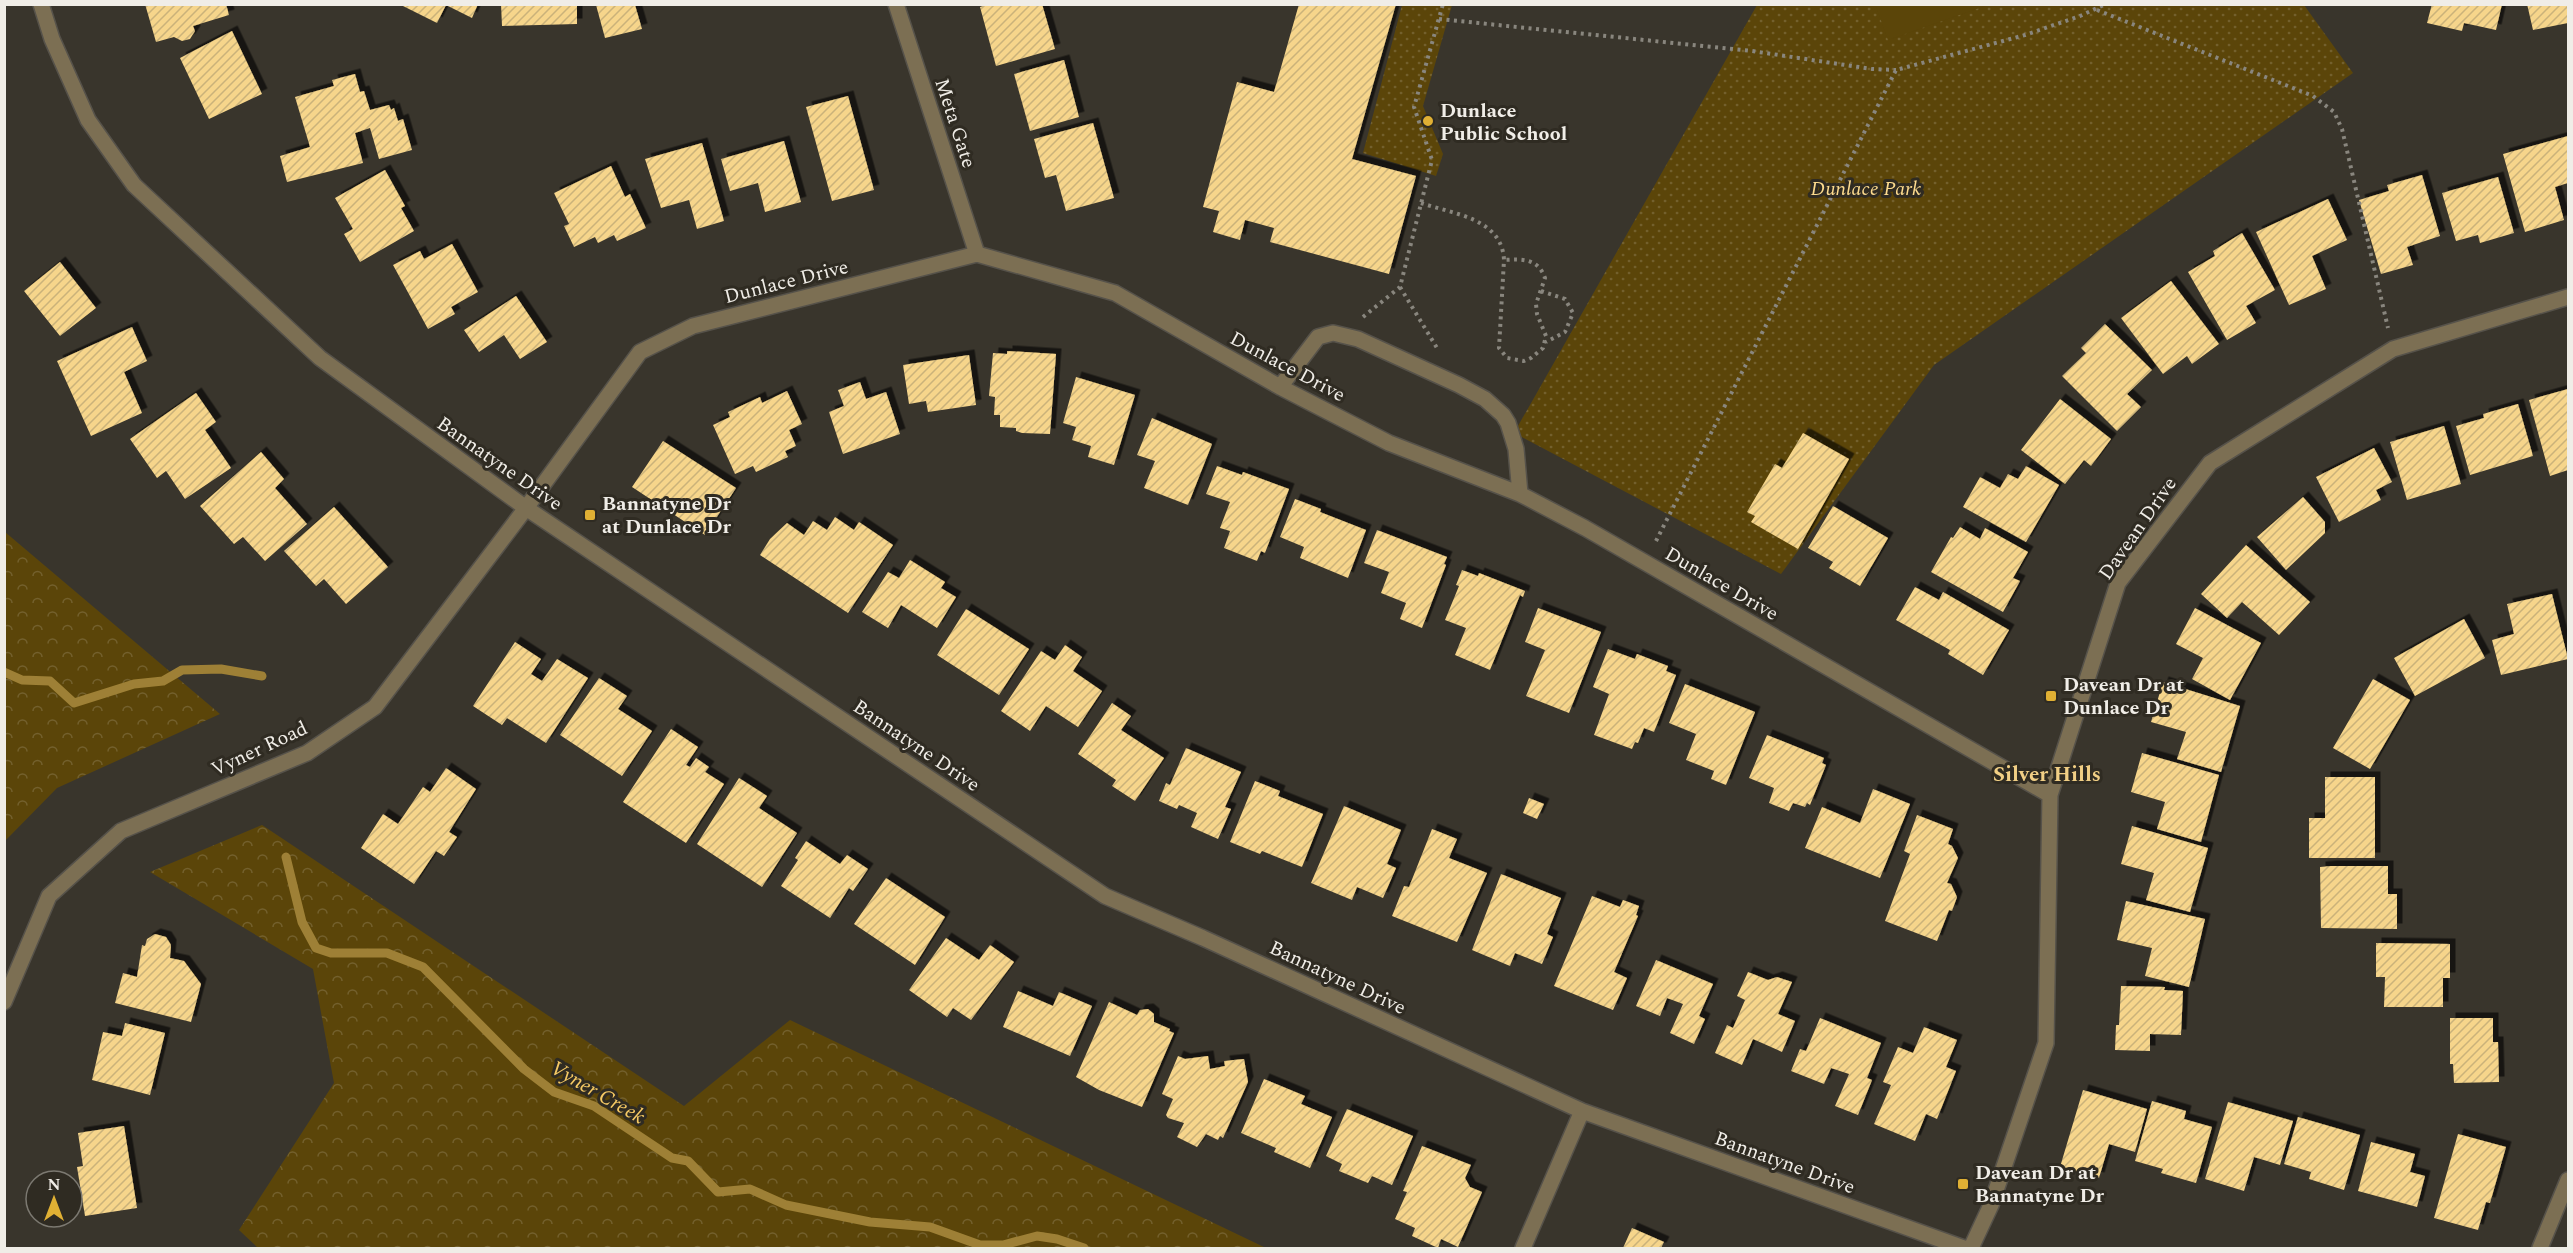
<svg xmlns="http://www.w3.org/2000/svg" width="2573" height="1253" font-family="Spectral,serif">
<defs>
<pattern id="forest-crowns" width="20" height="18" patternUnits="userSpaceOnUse" patternTransform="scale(1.5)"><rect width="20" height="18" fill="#5b4509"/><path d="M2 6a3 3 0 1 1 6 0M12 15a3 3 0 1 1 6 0" fill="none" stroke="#73602d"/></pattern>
<pattern id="park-dots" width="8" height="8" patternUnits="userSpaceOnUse" patternTransform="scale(1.5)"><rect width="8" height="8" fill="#5b4509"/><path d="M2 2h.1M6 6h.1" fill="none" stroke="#73602d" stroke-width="1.8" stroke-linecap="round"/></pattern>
<pattern id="building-hatch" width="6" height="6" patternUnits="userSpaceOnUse" patternTransform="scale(1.5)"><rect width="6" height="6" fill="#f6d58b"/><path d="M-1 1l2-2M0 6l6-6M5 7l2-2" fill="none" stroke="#cab27a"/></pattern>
<filter id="shadow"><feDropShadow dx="5.5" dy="-5.5" stdDeviation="0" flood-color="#0009"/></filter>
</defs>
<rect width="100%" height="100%" fill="#39352c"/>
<!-- forest -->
<path fill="url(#forest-crowns)" d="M5 532 220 714 57 788 5 841Z
M262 825 684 1106 790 1020 1266 1248H258L239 1230 334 1083 313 969 150 872Z"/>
<!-- park -->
<path fill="url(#park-dots)" d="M1402 5H1452L1423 106 1443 154 1436 176 1363 153Z
M1757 5H2304L2353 73 1934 365 1781 574 1514 433Z"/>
<!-- pitch -->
<path fill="#5b4509" d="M1875 4H1988V5L1888 40Z"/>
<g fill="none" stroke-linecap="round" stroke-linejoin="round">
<!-- stream -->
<path stroke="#9e8036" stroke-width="9" d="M4 672 22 680 50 681 74 703 134 684 163 681 182 670 221 669 262 676
M286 857 302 922 316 948 331 953H387L423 967 524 1069 554 1092 594 1106 672 1158 688 1161 718 1192 750 1189 786 1205 870 1222 930 1227 980 1245H1003L1037 1236 1057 1239 1084 1248"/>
</g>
<!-- building -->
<path fill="url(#building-hatch)" filter="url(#shadow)" d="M145 4H226L229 15 193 26 195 31 190 39 182 41 174 37 156 42Z
M399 4H478L472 18 446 5 437 23Z
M501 4H577V24L502 26Z
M989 4H1042L1055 49 996 66 980 7Z
M1299 4H1396L1352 159 1416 176 1389 274 1270 242 1274 228 1245 220 1240 240 1213 232 1219 211 1203 207 1237 82 1274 92Z
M2432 4H2502L2496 30 2464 23 2462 31 2427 23Z
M2527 4H2568V23L2533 30Z
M596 5H635L642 29 605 38Z
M232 31 262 94 209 119 180 58Z
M1064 60 1079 117 1030 131 1014 74Z
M355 74 360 92 364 91 370 110 389 105 391 110 394 108 398 121 403 119 412 150 379 159 370 128 355 133 363 163 287 182 280 156 310 147 295 97 334 86 332 80Z
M848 96 874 190 832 201 806 107Z
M1093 123 1114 198 1066 211 1056 175 1045 178 1034 139Z
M2568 136V183L2555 187 2564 220 2525 232 2503 154Z
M784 141 801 202 765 212 758 183 730 191 721 159Z
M702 143 724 221 697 229 689 200 661 208 645 159Z
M611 166 625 197 630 194 646 228 617 241 614 235 598 243 595 237 574 247 564 226 569 224 554 193Z
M385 170 405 206 401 208 414 231 360 262 344 234 353 229 335 198Z
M2422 175 2440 236 2407 247 2413 265 2381 274 2359 200 2389 191 2387 185Z
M2498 177 2514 233 2480 243 2478 235 2456 241 2442 193Z
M2328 199 2347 240 2312 256 2326 289 2289 305 2256 232Z
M2242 233 2275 290 2246 306 2256 323 2227 340 2188 272 2215 256 2213 251Z
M452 244 478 292 451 307 455 314 428 329 393 265 420 251 424 259Z
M60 262 96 308 60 336 24 291Z
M2171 281 2219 344 2192 364 2187 356 2163 374 2121 318Z
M516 296 547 342 520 359 504 335 479 352 464 330Z
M2105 324 2152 370 2127 394 2141 407 2117 431 2062 376 2086 353 2081 348Z
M132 327 147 361 124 372 142 413 91 436 57 361Z
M1007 351 1056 354 1050 434 1022 433 1016 431V428L1000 427V415H994L995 397 989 396 993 353 1007 354Z
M969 355 976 405 928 412 926 401 909 404 903 365Z
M1076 377 1135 395 1114 465 1088 457 1091 446 1072 440 1076 427 1063 423Z
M860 382 866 399 886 392 900 434 843 454 829 412 844 406 838 390Z
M2568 389V470L2550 476 2529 400Z
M787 391 802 424 789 430 796 446 785 451 788 457 756 472 753 466 735 474 713 425 730 417 728 412 760 397 762 403Z
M196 393 216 422 205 430 231 468 185 499 166 471 157 478 130 439Z
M2060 399 2111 439 2091 466 2084 460 2065 484 2021 450Z
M2518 404 2533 456 2470 475 2456 426 2484 418 2483 414Z
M1152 418 1212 444 1188 505 1144 488 1155 461 1137 455Z
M2444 426 2461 484 2407 500 2390 442Z
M1803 433 1849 459 1798 549 1751 522 1755 516 1747 512 1775 464 1782 468Z
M663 441 736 488 705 535 632 487Z
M2374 448 2392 482 2376 490 2381 500 2339 522 2316 477Z
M261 452 284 479 275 488 307 524 265 561 243 537 234 544 200 506Z
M1217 466 1242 475 1243 472 1289 489 1265 553 1261 551 1257 561 1224 548 1230 531 1220 528 1230 502 1206 494Z
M2026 466 2059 485 2026 542 1963 507 1980 477 2000 488 2008 474 2018 479Z
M2303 497 2325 522V533L2286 570 2257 537Z
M1295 499 1321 509 1320 512 1366 530 1348 578 1300 558 1304 547 1280 537Z
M1833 506 1888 538 1860 586 1829 568 1833 562 1808 548Z
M334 507 388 567 346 604 324 579 316 586 284 551Z
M835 517 854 530 859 522 893 545 848 613 760 555 770 539 787 523 804 535 813 521 827 530Z
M1960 527 1980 539 1985 528 2028 552 2013 578 2020 581 2003 612 1931 572 1951 537 1953 538Z
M1377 530 1447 557 1444 564 1446 565 1422 628 1400 619 1406 603 1381 593 1389 572 1364 563Z
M2246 545 2310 602 2279 635 2242 602 2227 618 2201 594Z
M910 560 945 582 941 588 956 597 937 628 901 605 888 628 862 612 888 572 899 578Z
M1462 570 1478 576 1479 573 1525 591 1523 597 1520 595 1490 670 1455 655 1466 628 1445 620 1459 586 1456 585Z
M1915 587 1939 600 1943 592 2009 630 1983 675 1948 654 1950 650 1896 620Z
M2552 594 2568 659 2501 675 2492 640 2514 634 2507 604Z
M1538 608 1601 632 1569 713 1526 696 1545 650 1525 642Z
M2195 608 2261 643 2230 700 2192 679 2203 658 2176 644Z
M966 609 1029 649 999 695 937 655Z
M2464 619 2485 658 2415 696 2394 658Z
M515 642 541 659 531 674 542 681 557 659 588 678 546 743 507 718 502 725 473 706Z
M1065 645 1082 657 1073 671 1102 691 1078 727 1046 706 1030 731 1001 711 1041 651 1055 660Z
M1608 649 1635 659 1637 654 1668 666 1666 671 1676 675 1654 732 1644 728 1638 743 1635 742 1632 749 1594 735 1609 694 1593 687Z
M599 678 627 696 618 709 652 731 622 776 560 735Z
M2373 679 2410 700 2370 769 2333 748Z
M2163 682 2240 706 2221 772 2177 759 2186 732 2151 722Z
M1685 684 1755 712 1726 785 1711 779 1714 771 1686 760 1696 734 1669 723Z
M1112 703 1131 716 1121 730 1164 758 1135 801 1112 786 1116 780 1078 754Z
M671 729 698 747 686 765 690 767 696 758 709 767 705 772 724 784 686 843 623 802Z
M1767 735 1824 758 1822 763 1826 765 1810 805 1807 803 1805 807 1793 803 1789 811 1769 803 1774 788 1749 778Z
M1186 748 1241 772 1225 807 1231 809 1218 839 1191 827 1197 813 1179 805 1177 809 1159 801 1166 783 1170 785Z
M2142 753 2219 775 2201 842 2157 829 2165 802 2131 792Z
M446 768 476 789 449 832 457 837 444 856 436 851 414 884 361 848 383 814 398 824 423 787 430 792Z
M2325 777H2375V858H2309V818H2325Z
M739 778 767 796 759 808 797 833 762 887 697 844Z
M1255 781 1280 791 1278 796 1323 814 1302 867 1262 851 1260 854 1230 842Z
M1873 789 1910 804 1880 878 1805 848 1822 807 1860 823Z
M1529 798 1544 804 1537 819 1523 813Z
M1344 806 1401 830 1387 864 1396 868 1383 898 1357 887 1352 900 1311 883Z
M1917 815 1953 829 1948 844 1952 846 1958 858 1947 883 1951 884 1957 897 1952 911 1949 910 1937 941 1885 921 1910 854 1904 851Z
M2132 826 2208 848 2190 912 2146 900 2154 873 2121 864Z
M1432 829 1457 839 1449 858 1487 873 1457 942 1392 916 1404 886 1409 887Z
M806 841 840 864 847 855 868 869 853 891 849 888 830 918 781 886 798 860 795 858Z
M2331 866H2388V894H2397V929L2321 928 2320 867Z
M1501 874 1561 898 1547 934 1553 937 1542 964 1515 953 1510 966 1472 950Z
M886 878 945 917 915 965 854 924Z
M1592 896 1620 907 1623 900 1639 906 1636 915 1638 916 1614 972 1627 978 1613 1010 1554 986Z
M2126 901 2205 919 2189 987 2145 976 2152 948 2117 940Z
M155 934 166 937 171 945 170 958 184 961 201 984 191 1022 115 1003 123 973 137 977 142 945 145 946 147 939Z
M946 938 979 960 990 945 1014 962 971 1020 953 1008 947 1017 909 990Z
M2376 943 2450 944V978H2443V1007H2384L2385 977H2376Z
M1656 960 1713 984 1699 1016 1705 1019 1694 1044 1670 1033 1683 1004 1667 998 1660 1016 1636 1006Z
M1748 972 1768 980 1777 977 1792 982 1778 1014 1795 1021 1782 1052 1753 1039 1742 1065 1715 1053 1727 1025 1733 1028 1745 1000 1737 996Z
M2121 986 2165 987 2164 990 2183 991 2181 1035 2150 1034V1051L2115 1050 2116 1025H2119Z
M1018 991 1053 1006 1059 992 1092 1006 1070 1056 1003 1027Z
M1109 1002 1137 1015 1140 1010 1148 1009 1154 1014V1022L1170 1029 1169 1031 1174 1033 1142 1107 1099 1090 1076 1077Z
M1820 1018 1881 1043 1867 1078 1872 1080 1858 1115 1835 1106 1849 1074 1831 1068 1824 1084 1791 1071 1800 1049 1806 1051Z
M2450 1018H2493V1042H2498L2499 1082 2454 1083 2453 1064H2450Z
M125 1023 165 1033 150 1095 92 1080 103 1032 122 1036Z
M1924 1027 1957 1040 1946 1067 1956 1071 1937 1119 1926 1114 1915 1141 1874 1124 1891 1085 1883 1082 1898 1047 1913 1053Z
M1178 1056 1185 1059 1208 1056 1210 1069 1225 1066 1224 1061 1244 1059 1248 1082 1223 1138 1220 1136 1218 1140 1206 1134 1197 1147 1177 1137 1184 1123 1168 1118 1166 1115 1173 1099 1162 1094Z
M1264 1079 1305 1096 1301 1104 1332 1117 1310 1168 1274 1152 1276 1148 1241 1133Z
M2083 1090 2147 1109 2135 1152 2109 1144 2099 1178 2060 1167Z
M2152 1101 2186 1111 2184 1119 2212 1127 2196 1183 2161 1173 2163 1169 2135 1161Z
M2228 1102 2293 1121 2280 1165 2254 1157 2244 1191 2205 1179Z
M1347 1109 1413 1136 1392 1185 1372 1176 1368 1183 1339 1171 1342 1164 1326 1156Z
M2298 1117 2360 1135 2344 1190 2309 1179 2311 1172 2284 1164Z
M124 1126 137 1208 85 1216 77 1167 83 1166 78 1133Z
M2458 1134 2506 1147 2490 1203 2486 1202 2478 1230 2434 1218Z
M2371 1142 2415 1154 2410 1172 2425 1176 2417 1207 2358 1191Z
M1422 1146 1471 1165 1465 1178 1470 1187 1482 1192 1458 1247 1441 1239 1438 1248 1412 1236 1415 1228 1395 1219 1407 1192 1403 1191Z
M1632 1228 1664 1242 1661 1248H1623Z"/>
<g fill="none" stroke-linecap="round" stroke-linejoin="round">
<!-- minor casing -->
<g stroke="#56524a" stroke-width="18">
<path id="minor" d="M41 4 52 39 88 120 134 185 320 358 526 508 1105 896 1203 938 1582 1111 1964 1248
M896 4 977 254
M1280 387 1318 337 1333 333 1358 339 1459 385 1485 399 1503 415 1508 423 1516 449 1520 494
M4 1002 49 896 121 831 307 753 375 707 526 508 640 352 693 326 977 254 1115 293 1280 387 1389 443 1520 494 1585 528 2050 795
M1523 1248 1582 1111
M1971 1248 1991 1205 2046 1043 2050 795 2118 583 2210 463 2393 349 2568 297
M2540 1248 2568 1180"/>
</g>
<!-- path -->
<path stroke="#89867e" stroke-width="4" stroke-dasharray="3 4.5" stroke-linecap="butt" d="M2097 10 2313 96 2334 112 2342 129 2388 328
M1439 19 1752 51 1872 69 1896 70
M1421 203C1453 214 1502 218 1504 260L1499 348 1507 358 1524 361 1531 358 1543 348 1546 336 1537 314 1536 304 1545 278C1538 258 1522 259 1504 260
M1400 287 1437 348
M1541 291 1565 299 1573 313 1565 332 1546 342
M1363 317 1400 287 1432 160 1414 107 1443 4
M1656 541 1896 70 2025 35 2080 16 2106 4"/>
<!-- minor -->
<use href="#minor" stroke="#7c6f53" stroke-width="15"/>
</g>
<!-- markers -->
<g fill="#e0b034" stroke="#2f2b22" stroke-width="2">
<circle cx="1428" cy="121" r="6"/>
<rect x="584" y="509" width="12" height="12" rx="3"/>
<rect x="2045" y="690" width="12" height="12" rx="3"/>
<rect x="1957" y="1178" width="12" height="12" rx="3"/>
</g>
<g text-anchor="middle" stroke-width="6" stroke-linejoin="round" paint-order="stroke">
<!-- poi labels -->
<g font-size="20" font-weight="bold" fill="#f0ede7" stroke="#2f2b22" text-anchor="start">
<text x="1440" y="117">Dunlace<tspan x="1440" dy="23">Public School</tspan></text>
<text x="602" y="510">Bannatyne Dr<tspan x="602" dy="23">at Dunlace Dr</tspan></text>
<text x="2063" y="691">Davean Dr at<tspan x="2063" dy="23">Dunlace Dr</tspan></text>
<text x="1975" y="1179">Davean Dr at<tspan x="1975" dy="23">Bannatyne Dr</tspan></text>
</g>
<!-- street labels -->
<g font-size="20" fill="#f0ede7" stroke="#2f2b22">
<text transform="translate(956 123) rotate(72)" y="7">Meta Gate</text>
<text transform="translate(786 281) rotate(-14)" y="7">Dunlace Drive</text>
<text transform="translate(1288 366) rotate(28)" y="7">Dunlace Drive</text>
<text transform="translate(500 463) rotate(35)" y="7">Bannatyne Drive</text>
<text transform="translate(2137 528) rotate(-55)" y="7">Davean Drive</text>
<text transform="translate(1722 583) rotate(30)" y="7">Dunlace Drive</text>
<text transform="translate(917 745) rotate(34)" y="7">Bannatyne Drive</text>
<text transform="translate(259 748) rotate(-25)" y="7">Vyner Road</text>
<text transform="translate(1338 977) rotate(25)" y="7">Bannatyne Drive</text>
<text transform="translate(1785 1162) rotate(20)" y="7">Bannatyne Drive</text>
</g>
<!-- park labels -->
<g font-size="20" font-style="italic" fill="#fddb8e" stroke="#2f2b22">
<text x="1866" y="195">Dunlace Park</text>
</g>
<!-- neighbourhood labels -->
<g font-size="21" font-weight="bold" fill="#f1cf85" stroke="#2f2b22">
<text x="2047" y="781">Silver Hills</text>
</g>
<!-- water labels -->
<g font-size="21" font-style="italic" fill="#f5c964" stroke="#2f2b22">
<text transform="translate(598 1092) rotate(30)" y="7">Vyner Creek</text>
</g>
</g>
<!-- border -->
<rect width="2573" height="1253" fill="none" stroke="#f0ede7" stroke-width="12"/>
<!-- north arrow -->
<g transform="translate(54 1199)"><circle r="28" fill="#2f2b22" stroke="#7c7971" stroke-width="1.5"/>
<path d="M0-4.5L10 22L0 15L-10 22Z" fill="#e0b034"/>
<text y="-9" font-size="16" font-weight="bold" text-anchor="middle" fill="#f0ede7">N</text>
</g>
</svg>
